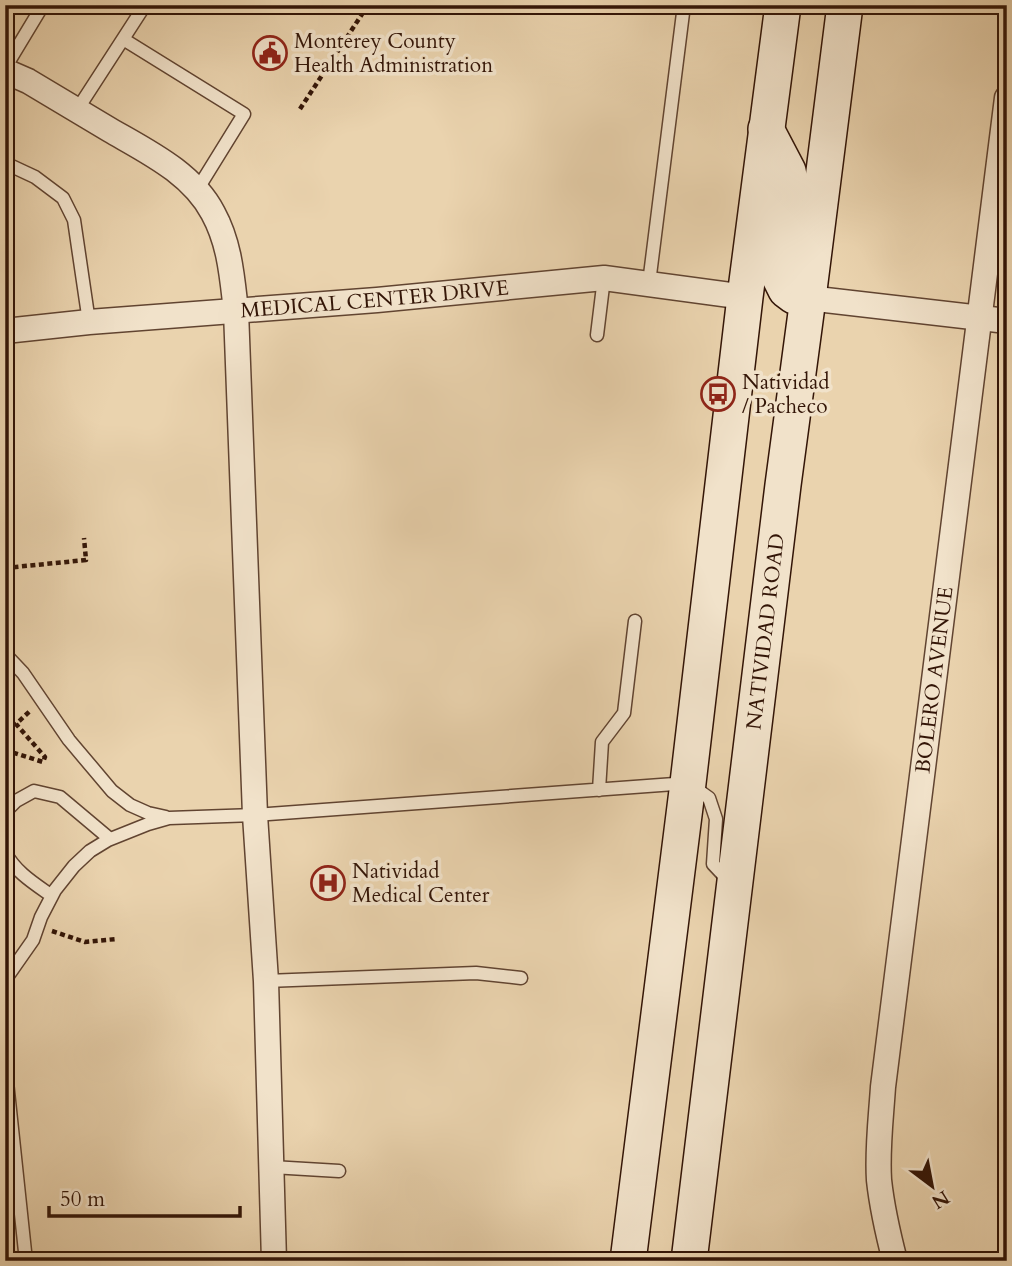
<svg xmlns="http://www.w3.org/2000/svg" width="1012" height="1266" font-family="Cardo,serif">
<rect width="100%" height="100%" fill="#ead3ae"/>
<filter id="stains"><feTurbulence type="fractalNoise" baseFrequency=".00286" numOctaves="4"/><feColorMatrix values="0 0 0 0 .2 0 0 0 0 .09 0 0 0 0 .02 0 0 0 .5 -.17"/></filter>
<radialGradient id="worn" r=".72"><stop offset=".6" stop-color="#630" stop-opacity="0"/><stop offset="1" stop-color="#630" stop-opacity=".3"/></radialGradient>
<g fill="none" stroke-linecap="round" stroke-linejoin="round">
<!-- lane casing -->
<g stroke="#614431" stroke-width="15">
<path id="lane" d="M123 39 244 114 197 190
M5 68 43 5
M77 110 145 5
M5 163 35 177 63 198 74 220 89 322
M649 283 684 5
M597 335 604 278
M5 654 23 673 69 740 112 791 130 805 148 813 166 817
M599 790 602 742 624 713 635 621
M5 812 16 801 34 791 60 797 110 839
M5 852C15 872 35 884 52 896
M5 980 33 940 41 917 55 890 74 866 90 851 108 840 148 824 169 818 255 815 688 783 709 798 716 819 713 864 729 881
M266 981 476 973 521 978
M5 1063 26 1261
M272 1167 339 1171"/>
</g>
<!-- street casing -->
<g stroke="#614431" stroke-width="27">
<g id="street">
<path d="M5 71 28 81C55 97 83 114 110 130 148 152 192 173 213 213 230 244 232 277 236 311L255 815 266 981 274 1261"/>
<path d="M808 298 1007 321"/>
<path id="s1" d="M5 331 89 322 377 300 604 278 745 297"/>
<path id="s2" d="M895 1261C888 1234 882 1208 879 1180 877 1149 881 1118 883 1087L1007 98"/>
</g>
</g>
<!-- secondary casing -->
<g stroke="#331507" stroke-width="38">
<g id="secondary">
<path d="M766 129 788 171 790 181 779 256V276L786 290 794 296 808 298"/>
<path d="M628 1261 688 783 745 297 783 5"/>
<path id="s3" d="M689 1261 783 485 808 298 845 5"/>
</g>
</g>
<!-- path -->
<path stroke="#331507" stroke-width="4.5" stroke-dasharray="5 3.5" stroke-linecap="butt" d="M300 109 368 5
M5 568 86 560 84 538
M5 750 43 762 45 757 16 724 30 711
M52 931 85 942 116 939"/>
<!-- lane -->
<use href="#lane" stroke="#f1e2ca" stroke-width="12"/>
<!-- street -->
<use href="#street" stroke="#f1e2ca" stroke-width="24"/>
<!-- secondary -->
<use href="#secondary" stroke="#f1e2ca" stroke-width="35"/>
</g>
<!-- icons -->
<defs>
<g id="civic-ring" transform="scale(1.75)"><circle r="9.5" fill="#f1e2ca" stroke="#8f2418" stroke-width="1.5"/><path d="M-.6-6.5H3V-4.5H.6V-3L4-1V1h2V6H-6V1h2V-1L-.6-3ZM-1.2 2.5V6h2.4V2.5Z" fill="#8f2418"/></g>
<g id="bus-ring" transform="scale(1.75)"><circle r="9.5" fill="#f1e2ca" stroke="#8f2418" stroke-width="1.5"/><path d="M-5-6H5V4H4V6H2V4H-2V6H-4V4H-5ZM-3.5-4V0h7V-4ZM-3.5 1.2v1.5H-2V1.2ZM2 1.2v1.5H3.5V1.2Z" fill="#8f2418"/></g>
<g id="hospital-ring" transform="scale(1.75)"><circle r="9.5" fill="#f1e2ca" stroke="#8f2418" stroke-width="1.5"/><path d="M-5-5h3v3.5h4V-5h3V5h-3V1.5h-4V5h-3Z" fill="#8f2418"/></g>
</defs>
<g fill-rule="evenodd">
<use href="#civic-ring" x="270" y="53"/>
<use href="#bus-ring" x="718" y="394"/>
<use href="#hospital-ring" x="328" y="883"/>
</g>
<g text-anchor="middle" stroke-width="7" stroke-linejoin="round" paint-order="stroke">
<!-- poi labels -->
<g font-size="21" fill="#331507" stroke="#f1e2ca" text-anchor="start">
<text x="294" y="48">Monterey County<tspan x="294" dy="24">Health Administration</tspan></text>
<text x="742" y="389">Natividad<tspan x="742" dy="24">/ Pacheco</tspan></text>
<text x="352" y="878">Natividad<tspan x="352" dy="24">Medical Center</tspan></text>
</g>
<!-- street labels -->
<g font-size="21" fill="#331507" stroke="#f1e2ca">
<text dy="7" stroke="none"><textPath href="#s1" startOffset="371">MEDICAL CENTER DRIVE</textPath></text>
<text dy="7" stroke="none"><textPath href="#s3" startOffset="634">NATIVIDAD ROAD</textPath></text>
<text dy="7" stroke="none"><textPath href="#s2" startOffset="586">BOLERO AVENUE</textPath></text>
</g>
</g>
<!-- margin -->
<rect width="1012" height="1266" fill="none" stroke="#ead3ae" stroke-width="28"/>
<rect x="7" y="7" width="998" height="1252" fill="none" stroke="#331507" stroke-width="3.5"/>
<rect x="14" y="14" width="984" height="1238" fill="none" stroke="#331507" stroke-width="2"/>
<!-- north arrow -->
<g transform="translate(932 1186) rotate(148)" stroke="#f1e2ca" stroke-width="5" paint-order="stroke">
<path d="M0-5L12 26L0 18L-12 26Z" fill="#331507"/>
<text y="-10" font-size="19" font-weight="bold" text-anchor="middle" fill="#331507">N</text>
</g>
<!-- scale -->
<path d="M49 1206v10h191v-10" fill="none" stroke="#331507" stroke-width="3.5"/>
<text x="60" y="1206" font-size="21" fill="#331507" stroke="#f1e2ca" stroke-width="5" paint-order="stroke">50 m</text>
<rect width="100%" height="100%" filter="url(#stains)"/>
<rect width="100%" height="100%" fill="url(#worn)"/>
</svg>
